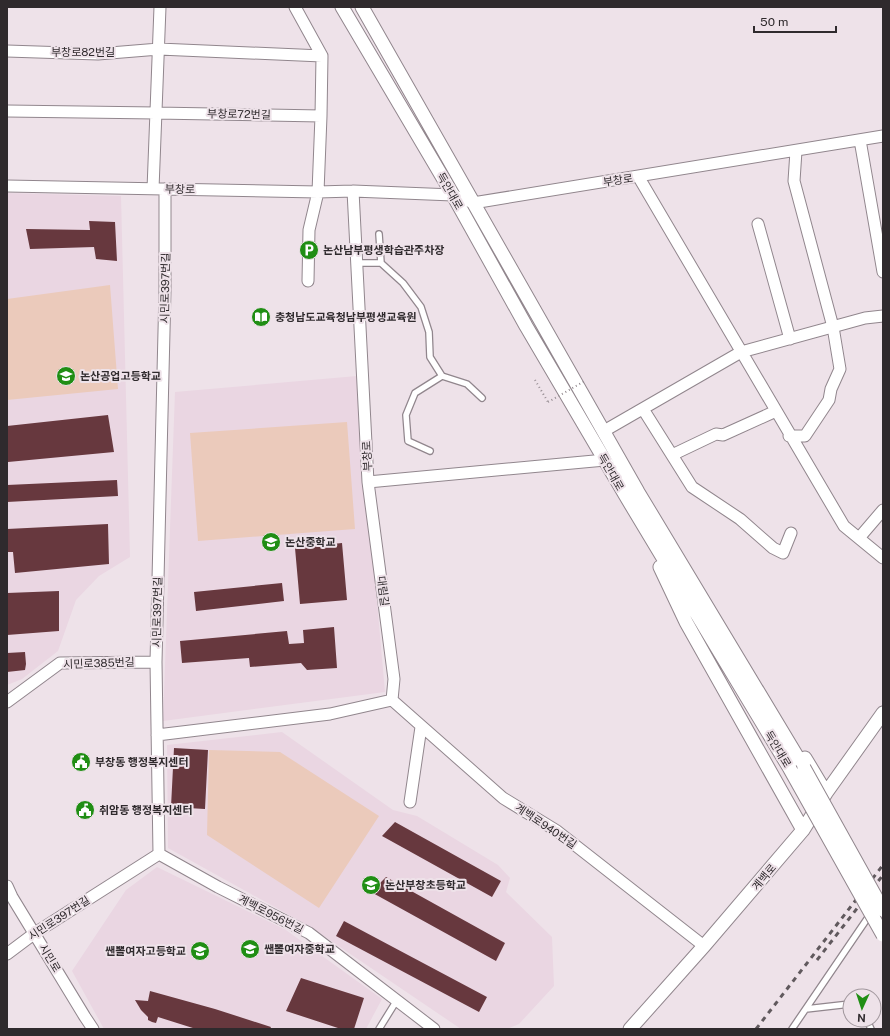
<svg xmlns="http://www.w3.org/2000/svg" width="890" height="1036" font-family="'Public Sans','Noto Sans KR',sans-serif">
<rect width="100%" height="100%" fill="#eee2e9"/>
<!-- built -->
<path fill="#ead6e2" d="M7 193 121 196 130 557 99 576 76 600 58 651 22 679 7 685Z
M357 376 385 692 163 721 175 392Z
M282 732 393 810 417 816 498 865 510 878 506 892 552 937 554 986 519 1024 507 1029H461L309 926 168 848 167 745Z
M157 867 286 930 382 999 366 1029H104L72 971 126 890Z"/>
<!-- green -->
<path fill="#ebcabb" d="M110 285 118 389 7 400V299Z
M347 422 355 529 198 541 190 433Z
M209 750 280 752 379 816 319 908 207 835Z"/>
<!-- building -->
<path fill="#67383e" d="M89 221 115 222 117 261 96 259 94 247 30 249 26 229 90 230Z
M108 415 114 452 8 462 7 448V426Z
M117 480 118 496 7 502V485Z
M108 524 109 564 15 573 13 552H7V529Z
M342 543 347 600 300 604 295 548Z
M282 583 284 601 196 611 194 592Z
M59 591V631L7 635V593Z
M334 627 337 668 307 670 301 663 250 667 249 658 182 663 180 641 287 631 289 644 304 643 303 630Z
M25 652 26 664 25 670 7 672V653Z
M174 748 208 750 205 809 171 807Z
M395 822 501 881 492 897 382 836Z
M386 877 505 943 496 961 371 892Z
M344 921 487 997 479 1012 336 936Z
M301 978 364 998 354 1029H341L286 1011Z
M150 991 215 1009 271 1027 270 1029H196L158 1017 156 1023 152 1022 148 1020V1017L141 1010 135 1000 148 1001Z"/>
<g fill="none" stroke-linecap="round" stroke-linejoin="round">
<!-- service casing -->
<g stroke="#91868d" stroke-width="8">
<path id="service" d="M379 234 381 263
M357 263H381L403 283 421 307 429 332 430 357 442 376 415 393 406 415 408 441 430 451
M442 376 467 384 482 398
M806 1009 850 1004
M867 1020 871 1029
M379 1029 397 1000
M792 1029 871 913"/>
</g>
<!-- minor casing -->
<g stroke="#91868d" stroke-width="13">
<path id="minor" d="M295 7 322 56 321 116 318 192 309 230 308 281
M7 51 98 54 159 49 322 56
M7 111 156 113 321 116
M860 140 883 272
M638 176 844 526 883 558
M7 186 318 192 353 191 453 195 473 203 883 136
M153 189 160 7
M758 224 790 339
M643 409 692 487 740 519 773 548 783 553 791 533
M604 431 741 352 865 318 883 316
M789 436H805L829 400 831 389 840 369 833 327 794 181 796 151
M672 455 716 434 723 435 776 411
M368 482 605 460
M859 538 883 510
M392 700 503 798 557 831 704 946
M7 702 60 663 156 662
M157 735 330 714 392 700 394 679 368 482 353 191
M410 802 421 727
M159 854 156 662 165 290V189
M159 854 218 887 309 933 434 1029
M7 886 12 897 85 1017 93 1029
M7 954 35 933 159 854"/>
</g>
<!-- tertiary casing -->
<g stroke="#91868d" stroke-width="15">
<path id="tertiary" d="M342 7 453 195 526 326 627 498 790 769
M362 7 638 492 804 768
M660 567 686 622 803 830
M805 758 826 793
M630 1029 704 946 803 830 826 793 883 713"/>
</g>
<!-- path -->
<path stroke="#948b90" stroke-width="2" stroke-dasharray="1 3" stroke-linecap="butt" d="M535 380 548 402"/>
<!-- service -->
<use href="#service" stroke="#fff" stroke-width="5.5"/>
<!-- minor -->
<use href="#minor" stroke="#fff" stroke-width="11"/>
<!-- tertiary -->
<use href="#tertiary" stroke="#fff" stroke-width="13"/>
<!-- rail -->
<path stroke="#60595d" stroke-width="3" stroke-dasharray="5 5" stroke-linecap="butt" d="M817 960 883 875
M756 1029 883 865"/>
<!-- tertiary-bridge casing -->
<g stroke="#91868d" stroke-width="15" stroke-linecap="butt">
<path id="tertiary-bridge" d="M804 768 883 910
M790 769 883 935"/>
</g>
<!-- path-bridge -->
<path stroke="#948b90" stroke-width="2" stroke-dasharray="1 3" stroke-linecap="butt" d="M548 402 585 381"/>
<!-- tertiary-bridge -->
<use href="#tertiary-bridge" stroke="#fff" stroke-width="13"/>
</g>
<!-- icons -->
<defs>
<g id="parking-disc" transform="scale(1)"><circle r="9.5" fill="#208e14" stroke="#eee2e9"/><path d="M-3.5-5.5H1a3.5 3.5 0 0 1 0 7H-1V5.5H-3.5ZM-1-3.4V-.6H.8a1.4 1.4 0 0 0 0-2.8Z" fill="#fff"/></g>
<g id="library-disc" transform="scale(1)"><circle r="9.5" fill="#208e14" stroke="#eee2e9"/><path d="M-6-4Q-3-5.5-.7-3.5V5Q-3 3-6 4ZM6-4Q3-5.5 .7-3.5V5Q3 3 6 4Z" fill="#fff"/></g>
<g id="school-disc" transform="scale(1)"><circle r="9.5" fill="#208e14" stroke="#eee2e9"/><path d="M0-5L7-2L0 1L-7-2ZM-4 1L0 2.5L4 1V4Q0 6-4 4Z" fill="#fff"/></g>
<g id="civic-disc" transform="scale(1)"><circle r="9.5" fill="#208e14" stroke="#eee2e9"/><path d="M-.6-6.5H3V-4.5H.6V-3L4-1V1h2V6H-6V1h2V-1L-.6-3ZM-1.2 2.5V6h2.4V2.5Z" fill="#fff"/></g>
</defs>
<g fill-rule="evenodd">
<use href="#parking-disc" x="309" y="250"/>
<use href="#library-disc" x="261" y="317"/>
<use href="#school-disc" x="66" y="376"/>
<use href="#school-disc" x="271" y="542"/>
<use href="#civic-disc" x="81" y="762"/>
<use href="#civic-disc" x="85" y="810"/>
<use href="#school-disc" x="371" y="885"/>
<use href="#school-disc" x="250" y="949"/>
<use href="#school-disc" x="200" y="951"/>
</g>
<g text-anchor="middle" stroke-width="4" stroke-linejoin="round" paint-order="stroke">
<!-- street labels -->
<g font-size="11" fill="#2f2a2d" stroke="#eee2e9">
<text x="83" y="56">부창로82번길</text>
<text transform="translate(239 114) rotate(1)" y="4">부창로72번길</text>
<text transform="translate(618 180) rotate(-9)" y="4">부창로</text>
<text transform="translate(180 189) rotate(1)" y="4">부창로</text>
<text transform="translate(450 191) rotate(60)" y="4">득안대로</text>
<text transform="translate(165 288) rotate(-89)" y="4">시민로397번길</text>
<text transform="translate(367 456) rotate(-93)" y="4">부창로</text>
<text transform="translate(611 472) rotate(60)" y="4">득안대로</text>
<text transform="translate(383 591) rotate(83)" y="4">대림길</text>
<text transform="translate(157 612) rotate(-89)" y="4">시민로397번길</text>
<text transform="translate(99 663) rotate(-2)" y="4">시민로385번길</text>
<text transform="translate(778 749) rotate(59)" y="4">득안대로</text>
<text transform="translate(546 826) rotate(34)" y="4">계백로940번길</text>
<text transform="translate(764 877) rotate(-50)" y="4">계백로</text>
<text transform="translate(271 914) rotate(27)" y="4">계백로956번길</text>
<text transform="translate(59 918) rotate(-33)" y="4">시민로397번길</text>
<text transform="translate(50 958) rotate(59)" y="4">시민로</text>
</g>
<!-- poi labels -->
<g font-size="11" font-weight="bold" fill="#2f2a2d" stroke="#eee2e9" text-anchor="start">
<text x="323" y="254">논산남부평생학습관주차장</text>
<text x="275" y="321">충청남도교육청남부평생교육원</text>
<text x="80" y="380">논산공업고등학교</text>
<text x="285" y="546">논산중학교</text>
<text x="95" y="766">부창동 행정복지센터</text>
<text x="99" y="814">취암동 행정복지센터</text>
<text x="385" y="889">논산부창초등학교</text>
<text x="264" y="953">쌘뽈여자중학교</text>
<text x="186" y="955" text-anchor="end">쌘뽈여자고등학교</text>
</g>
</g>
<!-- border -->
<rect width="890" height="1036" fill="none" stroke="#2f2a2d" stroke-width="16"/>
<!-- north arrow -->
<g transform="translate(862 1008) rotate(183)"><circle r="19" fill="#eee2e9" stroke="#a2989e"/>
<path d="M0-3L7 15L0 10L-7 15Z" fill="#208e14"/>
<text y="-6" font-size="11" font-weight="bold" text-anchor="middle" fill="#2f2a2d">N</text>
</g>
<!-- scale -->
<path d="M754 26v6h82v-6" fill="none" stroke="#2f2a2d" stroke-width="2"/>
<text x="760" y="26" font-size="12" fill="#2f2a2d" stroke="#eee2e9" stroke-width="3" paint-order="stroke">50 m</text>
</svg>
